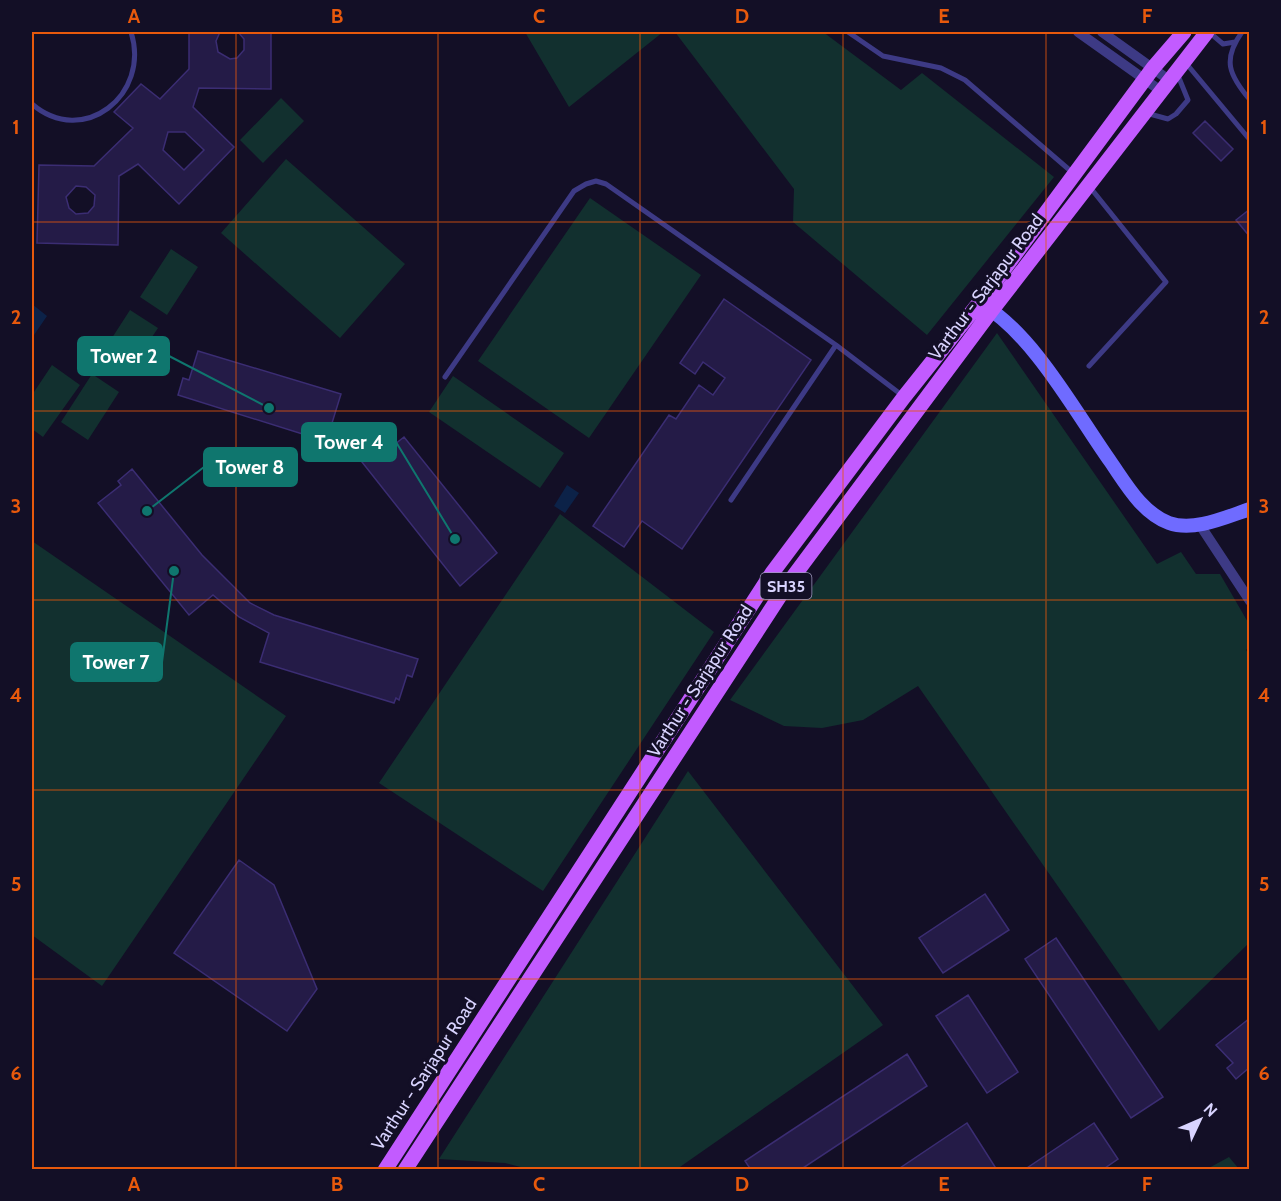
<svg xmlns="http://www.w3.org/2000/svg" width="1281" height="1201" font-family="Cabin,sans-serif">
<rect width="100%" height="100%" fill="#130f26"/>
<!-- green -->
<path fill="#12302f" d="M525 32H663L569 107Z
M675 32H823L901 90 922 73 1054 177 927 335 793 222 794 189Z
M281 98 304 121 263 163 240 140Z
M286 159 405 264 340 338 221 233Z
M590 198 701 275 589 438 478 361Z
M171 249 198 267 167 315 140 297Z
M130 310 158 328 126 376 99 358Z
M997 333 1157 564 1181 552 1196 574H1220L1249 624V647L1246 650 1250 655 1249 943 1159 1031 918 686 863 720 822 728 784 726 730 700Z
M52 365 80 385 43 437 32 429V395Z
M92 374 119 392 88 440 61 422Z
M453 376 564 453 540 488 429 412Z
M560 514 714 632 543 891 379 783Z
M32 541 286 716 102 986 32 935Z
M688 771 883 1025 677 1169 532 1170 505 1163 439 1159Z
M1229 1157 1239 1169H1207Z"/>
<!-- water -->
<path fill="#0c2248" d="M32 304 47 316 32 338Z
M567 485 579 493 565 513 554 506Z"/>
<!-- building -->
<path fill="#241b47" stroke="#3b2d73" stroke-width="1.5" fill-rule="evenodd" d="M189 32H220L216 41 218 52 230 59 237 58 244 50V39L238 32H271V89L199 88 193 107 234 147 179 204 138 164 119 176 118 245 37 243 39 165 94 166 133 128 114 112 141 84 160 99 189 69ZM168 132H185L204 150 184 170 163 150ZM76 186 86 187 95 195 94 206 88 213 76 214 69 208 66 197Z
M1205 121 1233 149 1221 161 1193 133Z
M1250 209V237L1236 220Z
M724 299 811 360 682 549 642 521 624 547 593 526 669 415 676 419 699 385 713 395 725 378 703 362 695 374 680 363Z
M198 351 341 394 332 423 356 433 380 456 404 437 497 553 460 586 362 462 347 448 178 395 183 378 189 380Z
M132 469 202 555 250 603 274 615 418 659 412 677 407 675 399 700 396 698 394 703 260 662 269 633 239 617 213 595 189 615 98 503 121 485 118 481Z
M239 860 274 885 317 989 287 1031 174 953Z
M985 894 1009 930 943 973 919 938Z
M1056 938 1163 1097 1131 1118 1025 959Z
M968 995 1018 1072 987 1093 936 1016Z
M1250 1018V1067L1236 1079 1227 1068 1233 1063 1216 1045Z
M907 1054 927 1086 800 1170H751L745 1161Z
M967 1123 997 1170H897Z
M1094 1123 1118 1159 1102 1170H1024Z"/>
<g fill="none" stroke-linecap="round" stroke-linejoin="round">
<!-- lane -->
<path stroke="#3d3a85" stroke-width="5" d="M848 32 883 56 941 68 965 80 1073 173
M1209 32 1223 44 1235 42
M1242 32C1222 60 1229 75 1250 100
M1185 62 1250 140
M32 104C83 148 151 95 131 32
M1146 113 1168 119 1176 114 1188 100 1177 73
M1089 366 1166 282 1089 186
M445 377 574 191 586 184 596 181 606 184 836 345 903 396
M731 500 836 345"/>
<!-- street -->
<path stroke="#3d3a85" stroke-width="10" d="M1078 32 1161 91
M1102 32 1169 80
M1200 525 1250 601"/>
<!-- secondary -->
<path stroke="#6f6bff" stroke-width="14" d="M983 305C1033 334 1076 413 1110 461 1126 484 1142 513 1169 523 1194 532 1226 517 1250 509"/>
<!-- primary -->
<path stroke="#c25bff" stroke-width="15" d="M385 1170 772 573 904 397 979 303 1153 68 1184 32
M405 1170 787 585 992 310 1207 32"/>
</g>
<!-- grid -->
<path fill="none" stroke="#e8590c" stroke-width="1.5" stroke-opacity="0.55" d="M236 32V1170M438 32V1170M640 32V1170M843 32V1170M1046 32V1170M32 222H1250M32 411H1250M32 600H1250M32 790H1250M32 979H1250"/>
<g text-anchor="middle" stroke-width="6" stroke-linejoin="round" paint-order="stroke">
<!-- shield labels -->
<rect fill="#130f26" stroke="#9e99be" stroke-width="1.5" x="760.5" y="573" width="51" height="26" rx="4.5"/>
<g font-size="16" font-weight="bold" fill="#d9d4ff">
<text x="786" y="592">SH35</text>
</g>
<!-- street labels -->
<g font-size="18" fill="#d9d4ff" stroke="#130f26">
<text transform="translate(986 287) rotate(-53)" y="6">Varthur - Sarjapur Road</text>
<text transform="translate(700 681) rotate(-57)" y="6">Varthur - Sarjapur Road</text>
<text transform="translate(424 1074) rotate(-57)" y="6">Varthur - Sarjapur Road</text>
</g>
</g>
<!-- callouts -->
<path fill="none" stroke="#0f766e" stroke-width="2" d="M269 408L169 356M455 539L396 442M147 511L204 467M174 571L162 662"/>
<g fill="#0f766e" stroke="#130f26" stroke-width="2">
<circle cx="269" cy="408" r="6"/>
<circle cx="455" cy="539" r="6"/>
<circle cx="147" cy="511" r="6"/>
<circle cx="174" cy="571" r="6"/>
</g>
<g fill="#0f766e" stroke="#0f766e" stroke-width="2">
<rect x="78" y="337" width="91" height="38" rx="6"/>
<rect x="302" y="423" width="94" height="38" rx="6"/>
<rect x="204" y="448" width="93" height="38" rx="6"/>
<rect x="71" y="643" width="91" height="38" rx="6"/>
</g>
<g font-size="20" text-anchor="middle" font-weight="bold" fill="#fff">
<text x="124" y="363">Tower 2</text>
<text x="349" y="449">Tower 4</text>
<text x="250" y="474">Tower 8</text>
<text x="116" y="669">Tower 7</text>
</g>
<!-- border -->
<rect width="1281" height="1201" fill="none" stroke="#130f26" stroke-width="66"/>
<!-- north arrow -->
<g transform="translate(1200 1120) rotate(46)" stroke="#130f26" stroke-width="4.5" paint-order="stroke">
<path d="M0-4.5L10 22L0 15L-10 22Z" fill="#d9d4ff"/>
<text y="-9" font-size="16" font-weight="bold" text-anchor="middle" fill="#d9d4ff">N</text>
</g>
<rect x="33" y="33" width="1215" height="1135" fill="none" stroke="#e8590c" stroke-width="2"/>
<g font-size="20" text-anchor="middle" font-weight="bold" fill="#e8590c">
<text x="134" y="23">A</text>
<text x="337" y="23">B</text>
<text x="539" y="23">C</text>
<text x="742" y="23">D</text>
<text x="944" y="23">E</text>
<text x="1147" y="23">F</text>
<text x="16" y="134">1</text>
<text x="1264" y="134">1</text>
<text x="16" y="324">2</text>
<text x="1264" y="324">2</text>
<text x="16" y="513">3</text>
<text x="1264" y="513">3</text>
<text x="16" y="702">4</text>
<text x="1264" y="702">4</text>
<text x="16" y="891">5</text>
<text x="1264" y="891">5</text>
<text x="16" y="1080">6</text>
<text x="1264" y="1080">6</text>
<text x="134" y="1191">A</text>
<text x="337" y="1191">B</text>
<text x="539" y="1191">C</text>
<text x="742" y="1191">D</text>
<text x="944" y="1191">E</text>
<text x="1147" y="1191">F</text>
</g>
</svg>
